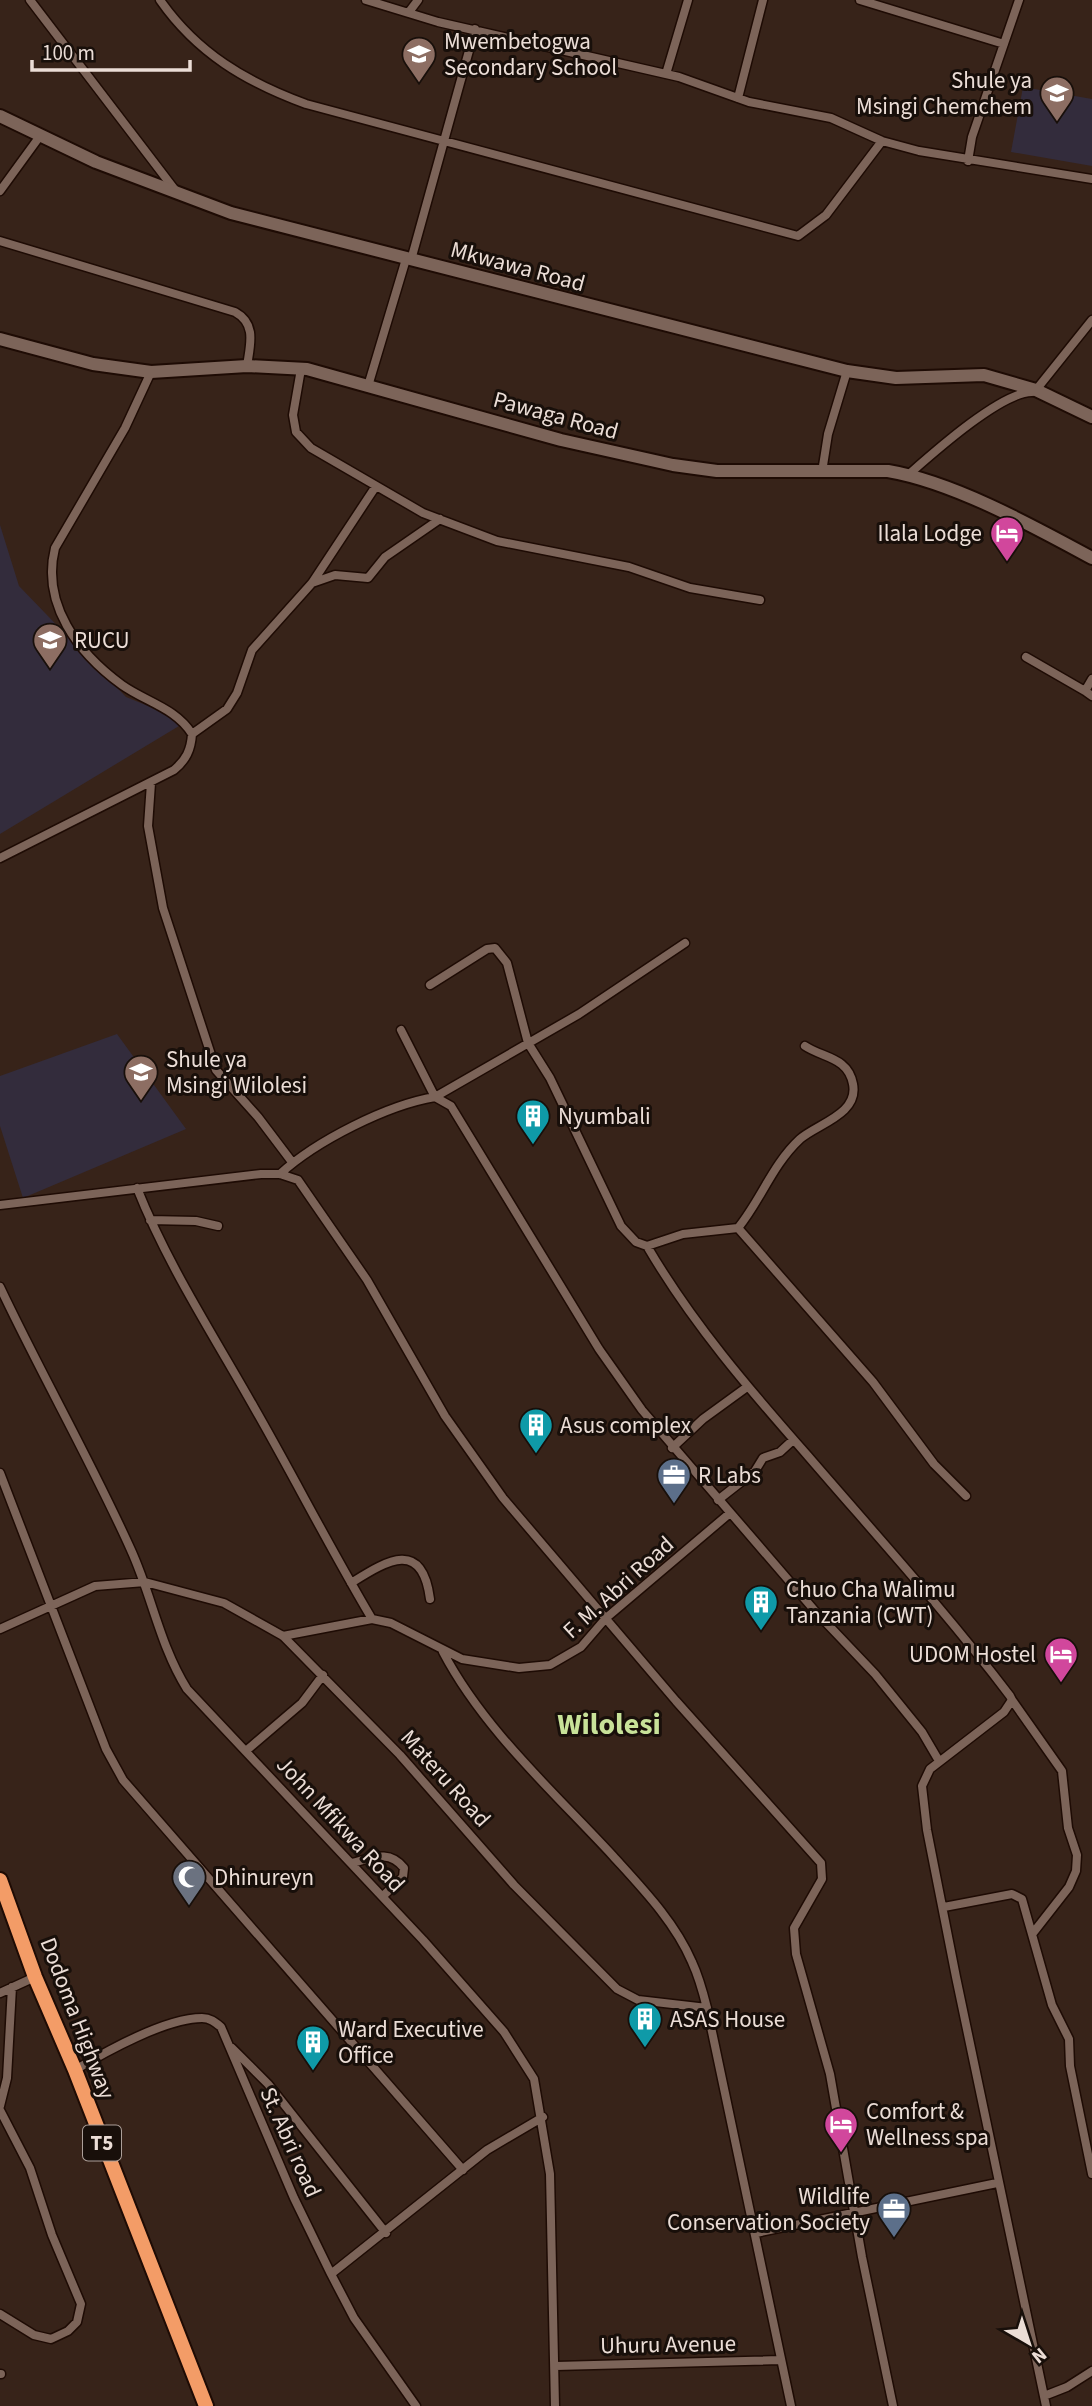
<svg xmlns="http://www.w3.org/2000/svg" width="1092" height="2406" font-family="'Source Sans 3',sans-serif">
<rect width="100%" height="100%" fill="#372319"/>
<!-- education -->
<path fill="#332c3c" d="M1023 87 1092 99V166L1011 152Z
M0 525 19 586 126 697 178 718 179 726 0 834Z
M117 1034 186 1129 23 1198 0 1126V1076Z"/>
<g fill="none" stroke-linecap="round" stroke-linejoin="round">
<!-- street casing -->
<g stroke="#1e0b04" stroke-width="11">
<path id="street" d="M30 0 175 190
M160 0C197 53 246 82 306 104L798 236 826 215 882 141
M366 0 438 22 679 77 749 102 831 118 882 141 919 151 1092 179
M860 0 1004 44
M409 12 418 0
M666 74 688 0
M738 98 763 0
M968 161 972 137 1019 0
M0 191 40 136
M0 241 235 312C257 324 250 345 247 366
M411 260 475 29
M301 369 293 415 296 432 311 448 423 513 497 541 629 567 690 588 760 600
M368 386 406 259
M1036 390 1092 320
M822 472 828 434 847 371
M908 475C933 453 1001 392 1032 392
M312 583 335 575 368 578 385 557 440 519
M1026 657 1085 691
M1092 679 1085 691 1092 696
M192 734 227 709 237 693 252 650 312 583 376 486
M151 783 148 826 163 908 216 1070 258 1117 292 1162
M0 858 174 770C186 760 191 750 192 734 176 708 146 702 122 685 78 653 41 604 55 548L125 428 151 372
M430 985 487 949 495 948 507 963 528 1043 550 1078 621 1226 636 1242 647 1246C692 1323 749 1389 808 1456 876 1535 947 1613 1010 1696L1012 1700 1004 1712 930 1769 922 1786 927 1830 956 1977 1046 2406
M401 1030 435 1097 579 1014 685 943
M280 1174C316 1141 387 1105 435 1097L451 1106 599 1349 642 1410 815 1611 875 1674 922 1732 939 1761
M137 1188C168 1266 214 1336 255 1409 295 1479 331 1550 372 1619
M0 1205 261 1174H280L298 1180 367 1280 445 1416 503 1498 676 1701 821 1863 822 1879 794 1928 796 1954 830 2074 862 2257 893 2406
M150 1220 196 1221 218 1226
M738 1228 873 1382 934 1464 966 1496
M647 1246 683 1234 738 1228C761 1200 772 1165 800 1139 817 1124 859 1114 853 1084 848 1057 823 1058 805 1046
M0 1287C42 1376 91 1461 131 1550 152 1596 160 1646 187 1689L423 1940 504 2032 534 2079 550 2174 555 2406
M672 1448 703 1419 747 1387
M0 1473 106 1749 123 1780 463 2170
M718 1500 755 1471 763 1458 780 1452 793 1440
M351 1583C385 1562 422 1537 430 1599
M0 1629 95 1586 145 1582 224 1603 283 1636 400 1755 514 1885 617 1989 638 2000 707 2008
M283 1636 372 1619 391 1623 462 1659 519 1668 550 1665 581 1647 606 1618 730 1513
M443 1652C484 1730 554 1792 613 1856 642 1888 675 1922 692 1962 699 1977 703 1992 707 2008L791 2406
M1012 1700 1062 1771 1068 1828 1077 1855 1076 1871 1069 1887 1033 1933
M247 1750 302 1703 323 1675
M352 1863C372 1858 389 1849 404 1868L403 1877 383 1896
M944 1907 1012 1894 1022 1899 1052 2005 1069 2039 1070 2066 1092 2174
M0 1993 35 1977
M232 2048 268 2084 386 2233
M75 2070C105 2052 166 2018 202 2018 210 2018 215 2022 221 2027L294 2198 331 2274 354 2318 416 2406
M0 2106 7 2078 12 1987
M0 2110 30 2168 52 2235 81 2304 77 2322 68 2331 51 2339 34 2335 0 2314
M756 2233 997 2183
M331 2274 487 2150 543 2117
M556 2366 781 2360
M0 2374H1
M1044 2396 1067 2387 1092 2371"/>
</g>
<!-- secondary casing -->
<g stroke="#1e0b04" stroke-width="16">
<path id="secondary" d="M0 116 96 162 231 213 847 371 896 378 984 375 1036 390 1092 417
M0 339 93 364 151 372 247 366 307 369 561 440 673 465 717 471H888C953 482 1033 526 1092 558"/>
</g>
<!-- highway casing -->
<g stroke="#1e0b04" stroke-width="18">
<path id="highway" d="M0 1880 35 1977 75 2070 206 2406"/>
</g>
<!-- street -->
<use href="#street" stroke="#7c6459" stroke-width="8"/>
<!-- secondary -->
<use href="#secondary" stroke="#7c6459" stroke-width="12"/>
<!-- highway -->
<use href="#highway" stroke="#f39c67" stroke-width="14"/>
</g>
<!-- icons -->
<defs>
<g id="school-pin" transform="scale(1.75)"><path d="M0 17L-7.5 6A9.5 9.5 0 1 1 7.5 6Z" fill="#8d6e63" stroke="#180f0a"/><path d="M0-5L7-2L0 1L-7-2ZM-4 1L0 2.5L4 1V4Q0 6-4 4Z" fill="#fff"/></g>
<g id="hotel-pin" transform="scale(1.75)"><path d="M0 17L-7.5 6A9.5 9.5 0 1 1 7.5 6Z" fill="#d1479c" stroke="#180f0a"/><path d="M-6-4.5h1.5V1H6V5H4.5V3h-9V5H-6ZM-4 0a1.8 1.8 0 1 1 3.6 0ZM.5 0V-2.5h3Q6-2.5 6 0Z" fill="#fff"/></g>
<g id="university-pin" transform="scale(1.75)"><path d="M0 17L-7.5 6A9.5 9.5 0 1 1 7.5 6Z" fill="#8d6e63" stroke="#180f0a"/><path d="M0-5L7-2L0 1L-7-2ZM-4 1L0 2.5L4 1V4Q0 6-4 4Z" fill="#fff"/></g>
<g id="building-pin" transform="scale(1.75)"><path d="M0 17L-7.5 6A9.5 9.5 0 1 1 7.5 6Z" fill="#0f9aa8" stroke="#180f0a"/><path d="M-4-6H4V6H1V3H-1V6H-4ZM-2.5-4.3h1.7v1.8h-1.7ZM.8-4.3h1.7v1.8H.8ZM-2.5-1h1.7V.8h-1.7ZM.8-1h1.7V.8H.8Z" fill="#fff"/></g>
<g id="office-pin" transform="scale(1.75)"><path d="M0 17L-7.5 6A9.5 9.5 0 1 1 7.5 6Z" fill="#5c6f8a" stroke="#180f0a"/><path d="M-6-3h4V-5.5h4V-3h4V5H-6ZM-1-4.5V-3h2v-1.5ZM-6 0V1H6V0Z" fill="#fff"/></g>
<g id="mosque-pin" transform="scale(1.75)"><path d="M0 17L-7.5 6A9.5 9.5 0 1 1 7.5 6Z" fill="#6b7280" stroke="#180f0a"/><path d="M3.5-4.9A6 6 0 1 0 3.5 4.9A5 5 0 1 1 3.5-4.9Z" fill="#fff"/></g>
</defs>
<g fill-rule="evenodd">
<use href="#school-pin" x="419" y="54"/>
<use href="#school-pin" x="1057" y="93"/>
<use href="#hotel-pin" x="1007" y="533"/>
<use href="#university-pin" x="50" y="640"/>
<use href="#school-pin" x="141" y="1072"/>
<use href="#building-pin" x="533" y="1116"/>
<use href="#building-pin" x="536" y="1425"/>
<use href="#office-pin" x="674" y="1475"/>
<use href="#building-pin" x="761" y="1602"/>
<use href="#hotel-pin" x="1061" y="1654"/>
<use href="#mosque-pin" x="189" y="1877"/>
<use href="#building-pin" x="645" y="2019"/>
<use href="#building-pin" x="313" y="2042"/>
<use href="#hotel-pin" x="841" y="2124"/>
<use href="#office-pin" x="894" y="2209"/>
</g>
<g text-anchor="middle" stroke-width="6" stroke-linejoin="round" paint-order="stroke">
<!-- shield labels -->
<rect fill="#180f0a" stroke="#ac9f99" stroke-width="2" x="83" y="2125.5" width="38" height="35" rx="5"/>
<g font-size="21" font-weight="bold" fill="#ebddd6">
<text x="102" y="2150">T5</text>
</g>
<!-- poi labels -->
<g font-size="23" fill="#ebddd6" stroke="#180f0a" text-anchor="start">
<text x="444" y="49">Mwembetogwa<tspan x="444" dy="26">Secondary School</tspan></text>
<text x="1032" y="88" text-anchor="end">Shule ya<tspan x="1032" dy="26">Msingi Chemchem</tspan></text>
<text x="982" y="541" text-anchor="end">Ilala Lodge</text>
<text x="74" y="648">RUCU</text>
<text x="166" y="1067">Shule ya<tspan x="166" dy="26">Msingi Wilolesi</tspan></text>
<text x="558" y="1124">Nyumbali</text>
<text x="560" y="1433">Asus complex</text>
<text x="698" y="1483">R Labs</text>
<text x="786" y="1597">Chuo Cha Walimu<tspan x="786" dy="26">Tanzania (CWT)</tspan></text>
<text x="1036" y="1662" text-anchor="end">UDOM Hostel</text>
<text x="214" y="1885">Dhinureyn</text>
<text x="670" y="2027">ASAS House</text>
<text x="338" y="2037">Ward Executive<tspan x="338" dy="26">Office</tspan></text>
<text x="866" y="2119">Comfort &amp;<tspan x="866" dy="26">Wellness spa</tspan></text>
<text x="870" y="2204" text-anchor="end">Wildlife<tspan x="870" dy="26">Conservation Society</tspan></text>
</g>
<!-- street labels -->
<g font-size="23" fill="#ebddd6" stroke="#180f0a">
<text transform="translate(518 266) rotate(15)" y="8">Mkwawa Road</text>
<text transform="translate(556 415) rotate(15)" y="8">Pawaga Road</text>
<text transform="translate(618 1587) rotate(-42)" y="8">F. M. Abri Road</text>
<text transform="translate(446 1778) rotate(48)" y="8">Materu Road</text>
<text transform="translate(341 1824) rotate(47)" y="8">John Mfikwa Road</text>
<text transform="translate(78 2018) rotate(69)" y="8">Dodoma Highway</text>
<text transform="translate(291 2142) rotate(66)" y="8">St. Abri road</text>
<text transform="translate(668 2344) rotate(-1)" y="8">Uhuru Avenue</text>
</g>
<!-- district labels -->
<g font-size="30" font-weight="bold" fill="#c8e299" stroke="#180f0a">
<text x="609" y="1734">Wilolesi</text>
</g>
</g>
<!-- north arrow -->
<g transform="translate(1029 2343) rotate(141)" stroke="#180f0a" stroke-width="5" paint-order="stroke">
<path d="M0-5L12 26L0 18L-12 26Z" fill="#ebddd6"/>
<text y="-10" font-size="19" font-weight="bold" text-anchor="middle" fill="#ebddd6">N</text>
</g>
<!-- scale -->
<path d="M32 60v10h158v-10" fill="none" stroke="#ebddd6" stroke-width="3.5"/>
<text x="42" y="60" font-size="21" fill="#ebddd6" stroke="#180f0a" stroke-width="5" paint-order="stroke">100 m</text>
</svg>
